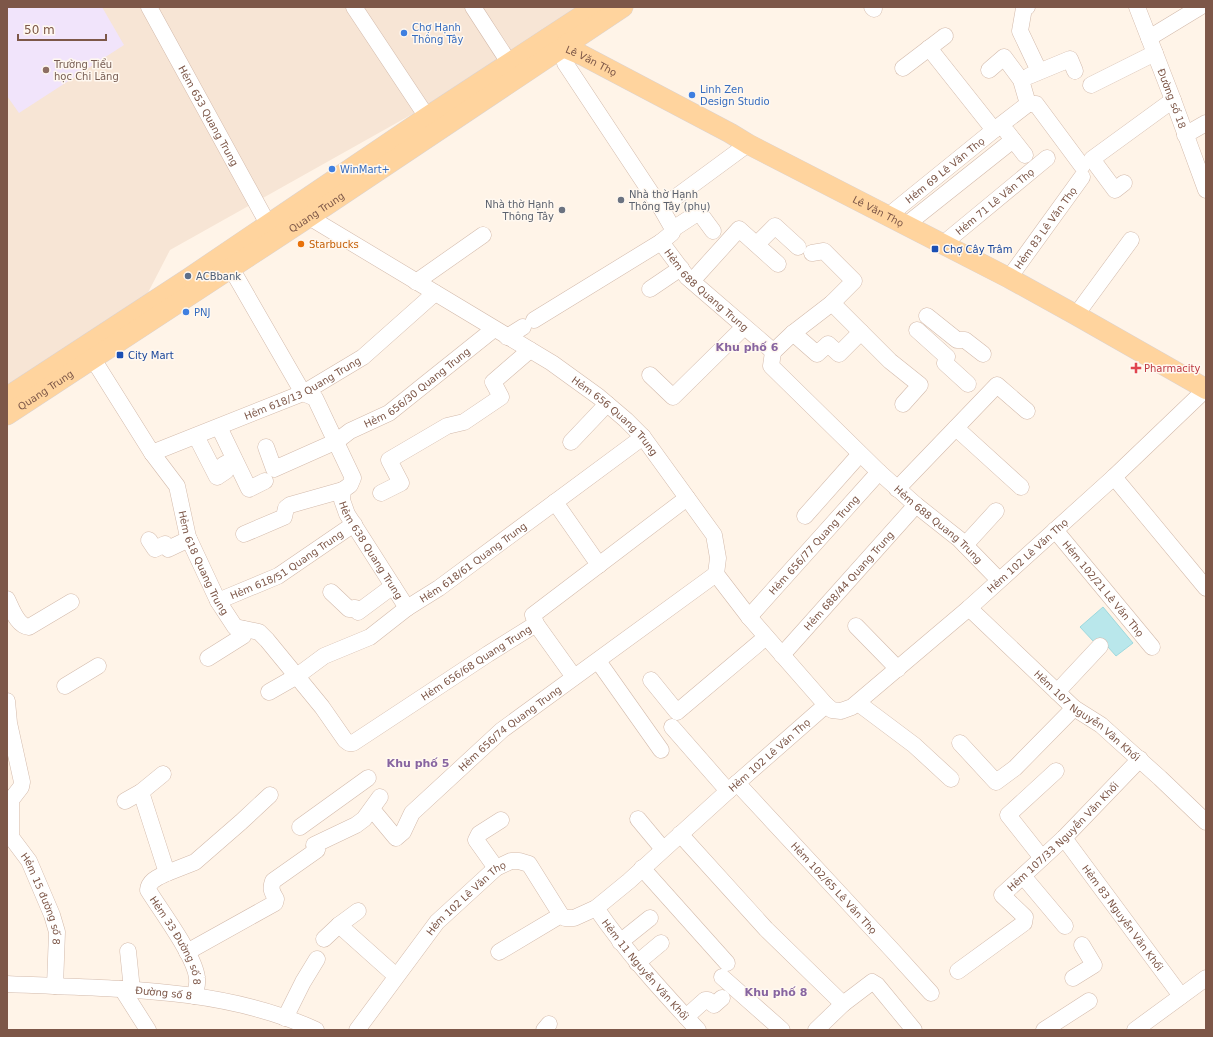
<svg xmlns="http://www.w3.org/2000/svg" width="1213" height="1037" font-family="'DejaVu Sans',sans-serif">
<rect width="100%" height="100%" fill="#fff4e8"/>
<!-- residential -->
<path fill="#f7e5d5" d="M7 7H595L548 38 170 250 138 312 7 397Z"/>
<!-- education -->
<path fill="#f1e4fb" d="M7 7H102L124 45 19 113 7 96Z"/>
<!-- water -->
<path fill="#b9e7eb" stroke="#9ed9de" d="M1103 607 1133 643 1116 656 1100 638 1094 642 1080 627Z"/>
<g fill="none" stroke-linecap="round" stroke-linejoin="round">
<!-- minor casing -->
<g stroke="#d3baab" stroke-width="17">
<g id="minor">
<path id="s1" d="M149 7 268 224"/>
<path d="M354 7 427 117"/>
<path d="M473 7 510 64"/>
<path d="M872 7 874 9"/>
<path d="M1027 7 1024 8 1020 31 1039 71"/>
<path id="s2" d="M1137 7 1173 100 1206 190"/>
<path d="M1149 38 1200 7"/>
<path id="s3" d="M563 47 565 63 661 208 673 229 672 233 661 242 687 277 767 346 773 352 771 366 879 472 916 505 959 539 999 580"/>
<path d="M929 48 994 130"/>
<path d="M903 68 945 36"/>
<path d="M989 70 1004 57 1021 80 1028 104H1036L1082 166"/>
<path d="M1029 76 1070 59 1075 71"/>
<path d="M1091 85 1155 53"/>
<path d="M1007 132 1025 155"/>
<path d="M1185 135 1206 123"/>
<path d="M1124 183 1115 190 1092 159 1173 100"/>
<path d="M661 208 748 144"/>
<path id="s4" d="M888 216 994 130 1028 104"/>
<path id="s5" d="M309 217 552 363 599 397 626 420 643 437 714 535 718 558 716 574 749 617 826 705"/>
<path d="M906 225 1013 140"/>
<path d="M673 229 699 212 713 231"/>
<path d="M757 244 775 226 798 247"/>
<path id="s6" d="M943 244 1047 158"/>
<path id="s7" d="M231 268 303 393 315 398 353 478 350 485 343 490 342 500 347 514 407 608"/>
<path id="s8" d="M1009 278 1082 177"/>
<path d="M692 281 739 229 778 264"/>
<path d="M416 282 483 235"/>
<path d="M650 289 681 268"/>
<path d="M832 303 890 361 920 385 903 404"/>
<path d="M1076 315 1131 240"/>
<path d="M927 316 957 340H965L983 354"/>
<path d="M534 320 661 242"/>
<path d="M917 330 947 357 945 363 968 384"/>
<path d="M793 333 817 354 828 344 839 354 861 332"/>
<path d="M507 337 523 327"/>
<path d="M773 352 793 333 832 303 854 281 824 251 812 253"/>
<path id="s9" d="M93 359 152 453 177 486 188 537 218 601 235 627 259 632 267 640 322 707 345 740 349 743H353L488 654 536 624 533 615 687 498"/>
<path d="M650 375 673 397 744 327"/>
<path d="M219 427 249 489 265 481"/>
<path d="M956 428 1021 487"/>
<path d="M196 436 217 477 226 471 223 465 234 459"/>
<path d="M571 442 607 404"/>
<path id="s10" d="M266 447 274 469 337 441 350 431 389 413 494 329"/>
<path id="s11" d="M152 453 303 393 363 357 435 293"/>
<path d="M1114 477 1206 588"/>
<path d="M897 489 997 385 1027 411"/>
<path d="M381 493 401 483 389 460 447 426 464 422 501 397 493 382 530 350"/>
<path d="M555 502 599 565"/>
<path d="M805 516 860 454"/>
<path id="s12" d="M1055 530 1152 647"/>
<path d="M244 534 284 517 286 508 290 505 343 490"/>
<path d="M149 540 155 549 165 544 168 549 189 539"/>
<path d="M965 545 996 511"/>
<path d="M331 592 349 609 355 608 358 612 393 586"/>
<path d="M7 599C12 609 17 626 29 627L71 602"/>
<path id="s13" d="M218 601 278 576 354 524"/>
<path id="s14" d="M969 608 1074 708 1101 725 1122 744 1160 778 1206 822"/>
<path id="s15" d="M749 617 879 472"/>
<path d="M536 624 574 677"/>
<path d="M856 626 898 669"/>
<path id="s16" d="M782 655 916 505"/>
<path d="M208 658 243 636V629"/>
<path d="M598 661 661 750"/>
<path d="M651 680 677 712 766 637"/>
<path d="M65 686 98 666"/>
<path id="s17" d="M269 692 297 676 324 656 370 637 407 608 439 588 643 437"/>
<path d="M1057 692 1100 646"/>
<path id="s18" d="M7 701 9 723 22 782 21 787 11 800V837L29 861 52 915 57 932 55 986"/>
<path d="M858 703 914 745 951 779"/>
<path d="M672 727 728 791"/>
<path d="M960 743 996 782 1015 768 1074 708"/>
<path id="s19" d="M737 783 893 951 931 993"/>
<path d="M141 792 167 873 195 862 241 822 270 795"/>
<path d="M125 801 141 792 163 774"/>
<path id="s20" d="M376 814 396 838 403 832 412 813 502 730 716 574"/>
<path d="M638 819 663 849"/>
<path d="M300 827 368 778"/>
<path d="M680 834 766 929 843 1004"/>
<path id="s21" d="M1064 838 1181 996"/>
<path d="M314 845 356 825 364 819 380 797"/>
<path d="M1042 858 1008 815 1056 771"/>
<path d="M496 868 476 840 479 834 501 820"/>
<path d="M642 868 727 963"/>
<path id="s22" d="M167 873C159 877 149 880 148 890 161 911 195 956 197 978 198 985 196 990 194 996"/>
<path d="M1023 876 1065 926"/>
<path id="s23" d="M596 908C627 953 661 990 698 1030"/>
<path d="M339 925 396 976"/>
<path d="M324 939 339 925 358 911"/>
<path d="M620 942 650 918"/>
<path d="M128 951 132 990"/>
<path d="M187 952 275 903 276 899C272 892 270 889 273 881L317 850"/>
<path d="M499 952 561 915"/>
<path d="M637 963 661 943"/>
<path id="s24" d="M958 971 1024 923 1025 917 1002 895 1064 838 1140 759"/>
<path d="M722 977 782 1030"/>
<path d="M1073 978 1094 965 1082 945"/>
<path id="s25" d="M7 984C109 989 222 986 316 1030"/>
<path d="M122 989 148 1030"/>
<path d="M686 1017 705 1000H708L714 1005 722 998"/>
<path d="M285 1018 303 982 317 959"/>
<path id="s26" d="M357 1030 437 922 496 868 511 861H519L529 864 561 915 565 918H574L596 908 629 881 728 791 826 705 832 710 841 711 852 707 969 608 1114 477 1206 389"/>
<path d="M544 1030 549 1024"/>
<path d="M816 1030 843 1004 872 982 877 985 914 1030"/>
<path d="M1044 1030 1089 1001"/>
<path d="M1135 1030 1206 978"/>
</g>
</g>
<!-- major casing -->
<g stroke="#ddd3cf" stroke-width="21">
<g id="major">
<path id="s27" d="M548 38 563 47 582 55 730 133 748 144 1009 278 1076 315 1206 389"/>
<path d="M7 397 189 278 427 117 595 7"/>
<path id="s28" d="M7 415 309 217 623 7"/>
</g>
</g>
<!-- minor -->
<use href="#minor" stroke="#fff" stroke-width="16"/>
<!-- major -->
<use href="#major" stroke="#ffd49e" stroke-width="20"/>
</g>
<!-- markers -->
<g fill="#3f7fe0" stroke="#fff8f0" stroke-width="1.5">
<circle cx="404" cy="33" r="4"/>
<circle cx="692" cy="95" r="4"/>
<circle cx="332" cy="169" r="4"/>
<circle cx="186" cy="312" r="4"/>
</g>
<circle fill="#8d6e63" stroke="#fff8f0" stroke-width="1.5" cx="46" cy="70" r="4"/>
<g fill="#6b7280" stroke="#fff8f0" stroke-width="1.5">
<circle cx="621" cy="200" r="4"/>
<circle cx="562" cy="210" r="4"/>
</g>
<circle fill="#e8710a" stroke="#fff8f0" stroke-width="1.5" cx="301" cy="244" r="4"/>
<g fill="#1a4fb4" stroke="#fff8f0" stroke-width="1.5">
<rect x="931" y="245" width="8" height="8" rx="2"/>
<rect x="116" y="351" width="8" height="8" rx="2"/>
</g>
<circle fill="#5c6f8a" stroke="#fff8f0" stroke-width="1.5" cx="188" cy="276" r="4"/>
<path fill="#e0444e" stroke="#fff8f0" stroke-width="1.5" d="M1134 362h4v4h4v4h-4v4h-4v-4h-4v-4h4z"/>
<g text-anchor="middle" stroke-width="3" stroke-linejoin="round" paint-order="stroke">
<!-- shop labels -->
<g font-size="10" fill="#366cbe" stroke="#fff8f0" text-anchor="start">
<text x="412" y="31">Chợ Hạnh<tspan x="412" dy="12">Thông Tây</tspan></text>
<text x="700" y="93">Linh Zen<tspan x="700" dy="12">Design Studio</tspan></text>
<text x="340" y="173">WinMart+</text>
<text x="194" y="316">PNJ</text>
</g>
<!-- street labels -->
<g font-size="10" fill="#7d5748" stroke="#fff8f0">
<text dy="4" stroke="none"><textPath href="#s27" startOffset="49">Lê Văn Thọ</textPath></text>
<text dy="4" stroke="none"><textPath href="#s2" startOffset="98">Đường số 18</textPath></text>
<text dy="4" stroke="none"><textPath href="#s1" startOffset="124">Hẻm 653 Quang Trung</textPath></text>
<text dy="4" stroke="none"><textPath href="#s4" startOffset="73">Hẻm 69 Lê Văn Thọ</textPath></text>
<text dy="4" stroke="none"><textPath href="#s6" startOffset="67">Hẻm 71 Lê Văn Thọ</textPath></text>
<text dy="4" stroke="none"><textPath href="#s27" startOffset="373">Lê Văn Thọ</textPath></text>
<text dy="4" stroke="none"><textPath href="#s28" startOffset="370">Quang Trung</textPath></text>
<text dy="4" stroke="none"><textPath href="#s8" startOffset="62">Hẻm 83 Lê Văn Thọ</textPath></text>
<text dy="4" stroke="none"><textPath href="#s3" startOffset="299">Hẻm 688 Quang Trung</textPath></text>
<text dy="4" stroke="none"><textPath href="#s10" startOffset="189">Hẻm 656/30 Quang Trung</textPath></text>
<text dy="4" stroke="none"><textPath href="#s11" startOffset="164">Hẻm 618/13 Quang Trung</textPath></text>
<text dy="4" stroke="none"><textPath href="#s28" startOffset="46">Quang Trung</textPath></text>
<text dy="4" stroke="none"><textPath href="#s5" startOffset="366">Hẻm 656 Quang Trung</textPath></text>
<text dy="4" stroke="none"><textPath href="#s3" startOffset="635">Hẻm 688 Quang Trung</textPath></text>
<text dy="4" stroke="none"><textPath href="#s15" startOffset="97">Hẻm 656/77 Quang Trung</textPath></text>
<text dy="4" stroke="none"><textPath href="#s7" startOffset="330">Hẻm 638 Quang Trung</textPath></text>
<text dy="4" stroke="none"><textPath href="#s26" startOffset="915">Hẻm 102 Lê Văn Thọ</textPath></text>
<text dy="4" stroke="none"><textPath href="#s17" startOffset="243">Hẻm 618/61 Quang Trung</textPath></text>
<text dy="4" stroke="none"><textPath href="#s9" startOffset="234">Hẻm 618 Quang Trung</textPath></text>
<text dy="4" stroke="none"><textPath href="#s13" startOffset="78">Hẻm 618/51 Quang Trung</textPath></text>
<text dy="4" stroke="none"><textPath href="#s16" startOffset="100">Hẻm 688/44 Quang Trung</textPath></text>
<text dy="4" stroke="none"><textPath href="#s12" startOffset="76">Hẻm 102/21 Lê Văn Thọ</textPath></text>
<text dy="4" stroke="none"><textPath href="#s9" startOffset="625">Hẻm 656/68 Quang Trung</textPath></text>
<text dy="4" stroke="none"><textPath href="#s14" startOffset="160">Hẻm 107 Nguyễn Văn Khối</textPath></text>
<text dy="4" stroke="none"><textPath href="#s20" startOffset="191">Hẻm 656/74 Quang Trung</textPath></text>
<text dy="4" stroke="none"><textPath href="#s26" startOffset="579">Hẻm 102 Lê Văn Thọ</textPath></text>
<text dy="4" stroke="none"><textPath href="#s24" startOffset="204">Hẻm 107/33 Nguyễn Văn Khối</textPath></text>
<text dy="4" stroke="none"><textPath href="#s19" startOffset="143">Hẻm 102/65 Lê Văn Thọ</textPath></text>
<text dy="4" stroke="none"><textPath href="#s18" startOffset="211">Hẻm 15 đường số 8</textPath></text>
<text dy="4" stroke="none"><textPath href="#s26" startOffset="172">Hẻm 102 Lê Văn Thọ</textPath></text>
<text dy="4" stroke="none"><textPath href="#s21" startOffset="99">Hẻm 83 Nguyễn Văn Khối</textPath></text>
<text dy="4" stroke="none"><textPath href="#s22" startOffset="85">Hẻm 33 Đường số 8</textPath></text>
<text dy="4" stroke="none"><textPath href="#s23" startOffset="79">Hẻm 11 Nguyễn Văn Khối</textPath></text>
<text dy="4" stroke="none"><textPath href="#s25" startOffset="157">Đường số 8</textPath></text>
</g>
<!-- education labels -->
<g font-size="10" fill="#785e54" stroke="#fff8f0" text-anchor="start">
<text x="54" y="68">Trường Tiểu<tspan x="54" dy="12">học Chi Lăng</tspan></text>
</g>
<!-- worship labels -->
<g font-size="10" fill="#5b616d" stroke="#fff8f0" text-anchor="start">
<text x="629" y="198">Nhà thờ Hạnh<tspan x="629" dy="12">Thông Tây (phụ)</tspan></text>
<text x="554" y="208" text-anchor="end">Nhà thờ Hạnh<tspan x="554" dy="12">Thông Tây</tspan></text>
</g>
<!-- food labels -->
<g font-size="10" fill="#c56008" stroke="#fff8f0" text-anchor="start">
<text x="309" y="248">Starbucks</text>
</g>
<!-- transit labels -->
<g font-size="10" fill="#164399" stroke="#fff8f0" text-anchor="start">
<text x="943" y="253">Chợ Cây Trâm</text>
<text x="128" y="359">City Mart</text>
</g>
<!-- service labels -->
<g font-size="10" fill="#4e5e75" stroke="#fff8f0" text-anchor="start">
<text x="196" y="280">ACBbank</text>
</g>
<!-- health labels -->
<g font-size="10" fill="#be3a42" stroke="#fff8f0" text-anchor="start">
<text x="1144" y="372">Pharmacity</text>
</g>
<!-- neighbourhood labels -->
<g font-size="11" font-weight="bold" fill="#8764a0" stroke="#fff8f0">
<text x="747" y="351">Khu phố 6</text>
<text x="418" y="767">Khu phố 5</text>
<text x="776" y="996">Khu phố 8</text>
</g>
</g>
<!-- border -->
<rect width="1213" height="1037" fill="none" stroke="#7d5748" stroke-width="16"/>
<!-- scale -->
<path d="M18 34v6h88v-6" fill="none" stroke="#7d5748" stroke-width="2"/>
<text x="24" y="34" font-size="12" fill="#7d5748" stroke="#fff8f0" stroke-width="3" paint-order="stroke">50 m</text>
</svg>
